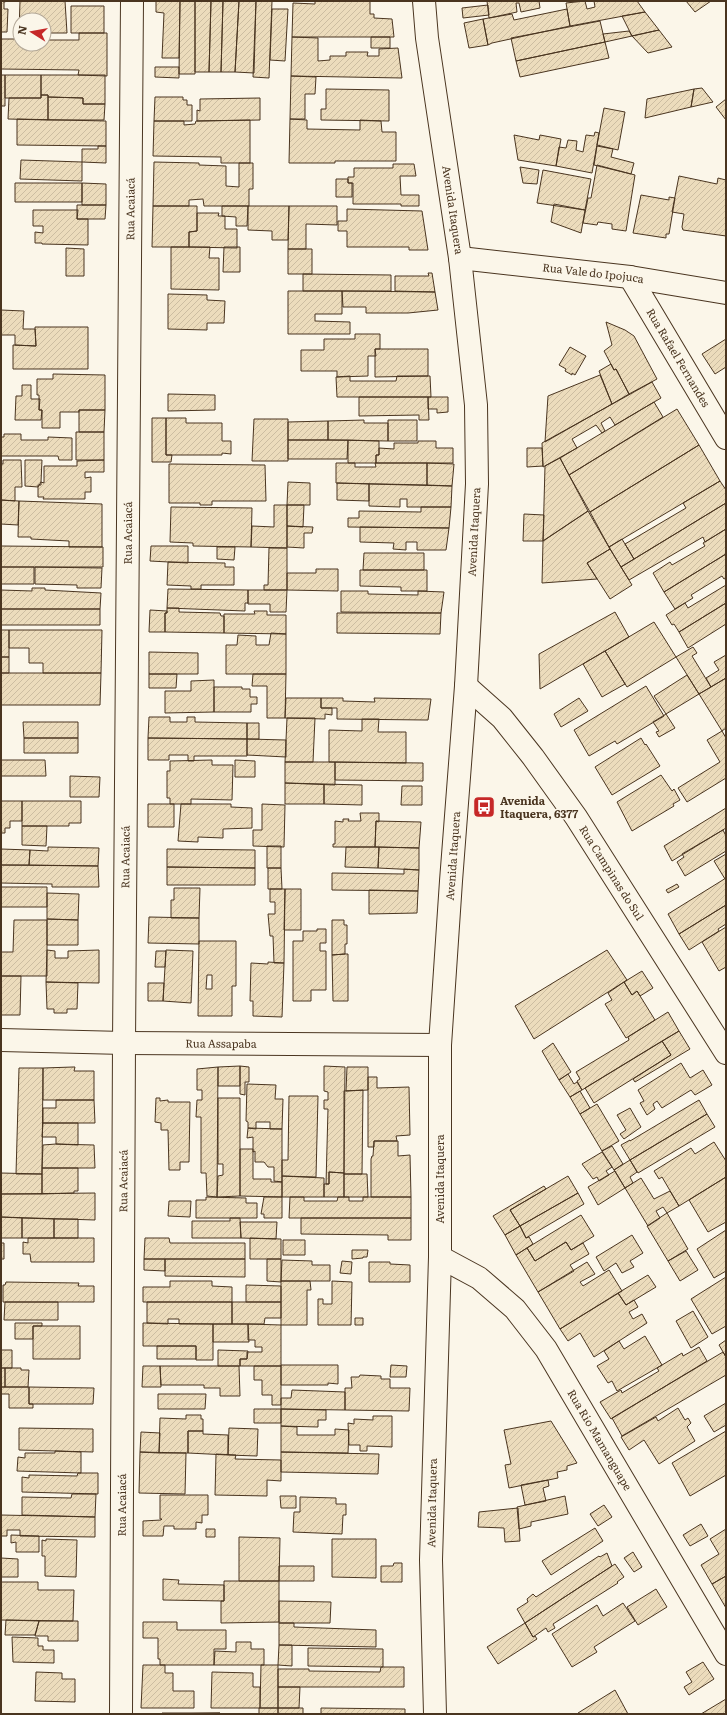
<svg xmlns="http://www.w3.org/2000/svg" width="727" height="1715" font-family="Literata,serif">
<defs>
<pattern id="building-hatch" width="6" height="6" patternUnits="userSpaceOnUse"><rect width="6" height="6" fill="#ecdcbc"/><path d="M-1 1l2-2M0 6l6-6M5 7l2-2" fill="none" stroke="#ccbda1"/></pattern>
</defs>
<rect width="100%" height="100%" fill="#fbf6e9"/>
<!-- building -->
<path fill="url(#building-hatch)" stroke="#4a3520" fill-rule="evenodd" d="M1 1H8L4 2V9H8L7 32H1Z
M20 1H65L67 33H44V20H20L19 32Z
M156 1H180L179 58H162L164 13 156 12Z
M180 1H195V74H179Z
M195 1H211L209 72H195Z
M211 1H223L221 72H209Z
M223 1H239L235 72H221Z
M239 1H256L254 73 235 72Z
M256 1H272L269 78 253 77Z
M315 1H370V14H374V18L392 19 394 37H292L293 3 315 4Z
M487 1H541H539L540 8 521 12 519 3H516L517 12 489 18Z
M585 1 587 9 595 7 594 1H637L645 12 570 26 566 3Z
M686 1H711L695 12Z
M488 5 489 15 463 18 462 8Z
M71 6H104V33H71Z
M272 9H288L285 61 270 60Z
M567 9 570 26 492 43 488 45 483 19 512 14 514 20Z
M645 12 659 30 632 36 622 16Z
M483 19 488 45 469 48 464 23Z
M600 21 605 42 516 61 511 38Z
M659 30 672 47 648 53 632 36Z
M629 31 632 36 605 42 603 34Z
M79 33H107V76L78 75 79 70 1 69V39H20V44H44V40H79Z
M292 37 318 38V61L330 60V56H346V52H368L367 56H379V49L398 48 402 78 291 76Z
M371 37H390V48H371Z
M605 42 609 58 520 77 516 61Z
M155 67H179V78L155 77Z
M1 75H5V106H1Z
M5 75H41V98H5Z
M41 75H105V104H83V98L48 97V95H41Z
M291 76 316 77 315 94H305V119H290Z
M702 88 713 102 691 107 694 89Z
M326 89 389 90V121L321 120V109H326Z
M694 89 691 107 645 118 647 99Z
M41 95H48V120L8 119 9 98H41Z
M48 97 83 98V104H105L104 120H48Z
M155 97H183V100H187V105H192V121H154Z
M260 98V120L197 121V110L200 111V99Z
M726 99V120L716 107Z
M604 108 625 112 618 150 597 145Z
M17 119 106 121V146L17 145Z
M290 119 307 120V129L360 130V120L381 121 382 132H396V161H335V163H289Z
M250 120V163H221V157L153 156 154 121H184V125L195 124 196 121H197Z
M595 132 599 133 592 173 556 166 559 147 566 148 568 140 577 141 576 150 583 152 586 135 594 136Z
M514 135 539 140 540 135 561 139 556 166 518 160Z
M98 146H106V163L82 162V149H98Z
M597 146 613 149 611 157 634 163 631 174 594 165Z
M21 160 82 162V181L20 179Z
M154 162 199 163V165L226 166V186L239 187V163H253V189H249V206H204L203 199 189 200V206H153Z
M393 164H414L416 176H400L401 195H419V206H401V204H353V183H348V177H354V168H393Z
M597 165 635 175 626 231 612 229V224L598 222 597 225 583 223 588 198H591Z
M520 167 539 170 537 184 523 183Z
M543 170 591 179 585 210 537 203Z
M679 176 717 184 718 178 726 180V236L683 230 682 227 684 214 672 212Z
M336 179H348V183H352V197H336Z
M15 183H82V202H15Z
M82 183 106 184V205H82Z
M641 195 669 200V197L675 198 669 234H666V238L633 233Z
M554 204 585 210 581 233 551 222Z
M77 205H106L105 219H77Z
M153 206H197V231L189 232V247H152Z
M222 206H248L247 226H236V217L222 216Z
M248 206H289L288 240H272V231L248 230Z
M289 206H337V225L306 224V249H288Z
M347 209 422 211 428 250H409V247H347V231H338V221H347Z
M33 210H78L77 219H88V245L42 244V243H35V232L43 233V226H33Z
M197 213H219L218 216H225V229H237V248L189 247V232L197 231Z
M171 247H210L209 258H219V290L171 289Z
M224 247H240V272H223Z
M66 248 84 249V276H66Z
M288 249H312V274H288Z
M428 273H432L435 292 395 291V276H429Z
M303 274 391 275V291H303Z
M288 291H342V314H315V321L350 322V334H288Z
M342 291 435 292 438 310 408 313H366V307H343Z
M168 294 207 295V300L225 301 224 323H207V330L168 329Z
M1 310 24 311 23 329H35L36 346 15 345V335H1Z
M606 322 625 330 634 336 657 379 629 394 616 369 614 370 604 351 612 345Z
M35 327H88V369H13V345L36 346Z
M355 334H380V349H375L376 356H368V376L337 377V371H301V350H324V339H355Z
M726 339V367L715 374 702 354Z
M570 347 586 356 575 375 572 373V375L565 371 566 369 559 365Z
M375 349H428V376L375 377Z
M611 364 614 370 616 369 629 394 612 404 599 371Z
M53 374 105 375V410H79V412H60V428H42V410H39V395H37V379H53Z
M600 375 612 404 545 442 548 396Z
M350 376V381H396L397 376H430L431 397H337L336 377Z
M652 382 661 398 615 425 610 417 601 423 605 431 602 433 596 425 572 439 577 448 543 467 542 443Z
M22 385H31V399H40L39 410H42L41 420H15L16 396H22Z
M168 394 215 395V410L168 411Z
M359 397H428L429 420H419V415L359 416Z
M428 397H448V412L437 413V409H428Z
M654 402 663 417 569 475 560 458Z
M677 409 699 445 590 512 569 475Z
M79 410H105L104 432H79Z
M152 418H166V455H172L171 462H152Z
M166 418H186V423H222V441H231V454L222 453V455H166Z
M254 419H288V461H252Z
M364 420V423H388V441L328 440V421Z
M388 420H417V441H388Z
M328 421V440H288V422Z
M76 432H104V460H76Z
M4 434H21V440H48V437L72 438V460H59L58 456H1V437H4Z
M288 440H348L347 459H288Z
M348 440 379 441V455H376V463H348Z
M418 441H436V448H453V463H376V455H379V448L394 449V443H418Z
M699 445 720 481 609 547 590 512Z
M527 448H542L543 466 527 467Z
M560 458 588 511 543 541 545 466Z
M3 460H21L22 487H15V501L1 500V464H3Z
M25 460H42L41 482 38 487 25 486Z
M104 460V472H85V478L91 477V492H85V499H43L44 497H38V485H41V482L44 483V466H77V461Z
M336 463H355V467H376L375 463H427V485L336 483Z
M427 463 454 464 452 486 427 485Z
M169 464 265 465 266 501H212V505H200V503H169Z
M720 481 726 490V503L634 559 625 544 686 508 683 503Z
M288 482 310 483V505H287Z
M337 483 369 484V501L337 500Z
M369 484 452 486 451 507H407V499H400V507L369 506Z
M1 500 19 501 18 525 1 524Z
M19 501 102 504V547H69V541L31 539V537H18Z
M726 503V529L705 542 703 537 629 580 621 567Z
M274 505H287V548L251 547 252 526 274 527Z
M287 505H304L303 527 287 526Z
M171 507 252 508 251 547 193 546V543L170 542Z
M421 507H451L449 528 348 527V518H359V511L421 512Z
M588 511 610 549 587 563 597 579 542 583 543 541Z
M524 514 544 515 543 541H523Z
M287 526 313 527 312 533H304V548L287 547Z
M360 527 449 528 446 550H417V542H406V550L393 549 394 543 360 542Z
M726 529V554L664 592 653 573 670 562 672 565 705 546 703 543Z
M622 539 634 559 621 567 609 547Z
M1 546 103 547V567H1Z
M151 546H188V563L150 561Z
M217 547H235L234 560 217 559Z
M269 548H287V590H264V585H268Z
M610 549 632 585 610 599 587 563Z
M364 553H424V570H363Z
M726 554V578L724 579 722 576 691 595 693 598 675 609 664 592Z
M168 562 225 563V567H234V585H201V589H191V586L167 585Z
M1 567H34V584H1Z
M35 567 102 568 101 588H77V585L35 584Z
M316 569H338V591L287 590V573H316Z
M360 570H427V591H401V587L360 586Z
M726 585V603L679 632 674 624 672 625 666 615 685 603 688 608Z
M32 588H45V590L101 593 100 609H1V590L32 591Z
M168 589 248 590V603H245V611L167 608Z
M248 590H287L286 612H270V604H248Z
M341 591H368V594L418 595V591L444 592 441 613 341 612Z
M726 603V624L688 648 679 632Z
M167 608H179V612L220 613 221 616H224V633L165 632V613H167Z
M1 609H100V625H1Z
M150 610 167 611V613H165V632H149Z
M254 611H267V615H286V634L224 633V614H255Z
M615 612 629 637 540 689 539 654Z
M337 613H441L440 634 337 633Z
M654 622 676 657 627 687 605 651Z
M1 630H9V657H1Z
M9 630H102L101 673H43V663H29V648H9Z
M271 633 286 634V674H226V645H237L238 635 256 636V645H269Z
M693 647 697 653 692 656 711 687 699 694 676 657Z
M605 651 625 684 602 697 583 664Z
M149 652 198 653V674H149Z
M726 655V678L711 687 706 678 719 670 714 662Z
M1 657H9V673H1Z
M1 673H101L100 705H1Z
M149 674H177L176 688H149Z
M253 674H286L285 718H267V686H252Z
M687 675 699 694 666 714 654 696Z
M726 678V728L722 731 699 694Z
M214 680V712L165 713V691H191V681Z
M646 686 664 716 617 744 615 741 589 756 574 730Z
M214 687H242V689H250V697H257V704H251V712H214Z
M286 698H321V708H332V715L325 714V719L285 718Z
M321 698H343V701L375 702 374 698 431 699 428 720H425L337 719V708H321Z
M579 698 588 711 561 727 554 714Z
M666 714 675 728 659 737 656 732 659 731 653 722Z
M149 717H170V722H187V717H195V722L247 723V739L148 738Z
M287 718H315L313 762H285Z
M362 719H379L378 732H406V763L329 762V730L362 731Z
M23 722H78V738H24Z
M247 723H259V739H247Z
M722 731 726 738V778L687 802 678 788 720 762 707 740Z
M24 738H78V753H24Z
M148 738 247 739V756H194V761H188V755H169V760H148Z
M641 738 645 745 646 744 660 766 612 795 595 767Z
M247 739 286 740V757L247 755Z
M1 760H45L46 776H1Z
M212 760V765H233L232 800 191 799V804H170V798H167V771H170V761Z
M235 760 255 761V777H235Z
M285 762H335V785L285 783Z
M335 762 423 763V781L335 780Z
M661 775 672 791 674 789 680 800 673 804 674 806 632 831 617 802Z
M70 776 100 777 99 797H70Z
M285 783 324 784V804H285Z
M324 784 362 785V805L324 804Z
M402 786H422V805H401Z
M1 801H22V821H10V828H5V833H1Z
M22 801H81V823H69V826H22Z
M148 804H174V827H148Z
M181 804H231V807L252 808V828L223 829V838L198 837V842L178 841Z
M262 804 285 805 284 847 253 846V830H262Z
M726 808V828L672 861 664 846Z
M360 813H379V822L376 821 375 847H333V844H335V821L343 822V819H349L348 821H361Z
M376 821 421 822 419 848 375 847Z
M22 826H47L46 846 22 845Z
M723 830 726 836V851L685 876 677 862 684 857 682 854Z
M267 846H281V868H267Z
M48 847 99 848 98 866 29 865 30 850 48 851Z
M346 847H379L378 868 345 867Z
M379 847 419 848V870L378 868Z
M1 849 30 850 29 865H1Z
M167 849 255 850V868L167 867Z
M726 854V878L725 879 714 861Z
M1 865 98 866 99 887H52V884L1 883Z
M167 867 255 868V885H167Z
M268 868H281L282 889H268Z
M404 869 419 870 418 891 332 890V873L404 874Z
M726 878V905L679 934 668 914Z
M677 884 679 887 668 893 666 890Z
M1 887H47V907H1Z
M174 888H200L199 918H171V900H174Z
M270 889H285L284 963H274L273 936H270L268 914H275V902H270Z
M285 889H301V930H284Z
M369 890 418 891 417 913 369 914Z
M47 893 79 894 78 920 47 919Z
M726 905V924L718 929 719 931 689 950 679 934Z
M149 917 199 918V944L148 943Z
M47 919 78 920V945H47Z
M14 920H47V976H1V952H13Z
M332 920H344V925H347V944H345V954L332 955Z
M726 927V967L719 971 702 942Z
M317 929H326V943H320V951H326V990H311V1001H293V941H303V931H317Z
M199 941H236V986H232V1016H198ZM207 975H212V989H206Z
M47 950 55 951V958H68V951L99 950V983L46 982Z
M166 950 193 951 191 1003 163 1001Z
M607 950 627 980 534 1039 515 1006Z
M156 951H166L165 967H155Z
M345 954H348V1001H333L332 955Z
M268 962 284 963 282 1017 253 1016V1001H250L251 963 268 964Z
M642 971 653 988 640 996 637 991 632 995 624 982Z
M1 976H21L20 1015H1Z
M46 982 78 983 77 1009H67V1013H54V1009H47Z
M624 982 632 995 637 991 655 1020 626 1038 605 1004 612 1000 608 993Z
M148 983H164L163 1001H148Z
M668 1012 679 1031 582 1090 577 1081 580 1079 576 1072 629 1040 628 1037Z
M679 1031 690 1049 635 1082 633 1079 671 1055 662 1041Z
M662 1041 671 1055 594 1103 585 1088Z
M553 1043 571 1072 559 1080 542 1051Z
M681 1063 690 1078 703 1070 712 1085 695 1095 691 1090 662 1108 657 1101 653 1104 655 1109 647 1115 640 1103 644 1101 638 1090Z
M240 1066 249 1067V1082H245V1095L240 1094Z
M240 1066V1086H218V1067Z
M324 1066 345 1067 344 1173 329 1172V1184H326L328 1109H324V1100H328V1092L324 1091Z
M73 1067H75L74 1071H94V1100H43V1068Z
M218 1067 217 1197 207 1196 206 1173H201V1117H196L197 1100H202V1090H197V1069Z
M347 1067H368V1090L346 1091Z
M19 1068H43L42 1174H16Z
M568 1074 574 1084 577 1082 582 1090 570 1097 559 1080Z
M368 1077H377V1088L409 1087 410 1135 396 1136 397 1141H374V1147H368Z
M247 1084 276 1085 275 1099H283L282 1129H270V1122H256V1129L248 1128V1122L246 1121Z
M363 1090 362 1174H344V1091Z
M580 1091 590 1108 580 1114 570 1097Z
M289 1096H318L316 1177 282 1176V1160H288Z
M156 1098H160V1101L168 1100V1102H190L189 1162H180V1170H169L168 1130H161V1123L155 1122Z
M218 1098H240V1196L217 1197 218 1176 223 1175V1164H218Z
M56 1100H94L95 1123H43V1108H56Z
M699 1100 707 1114 630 1160 621 1145 630 1140V1141Z
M597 1104 619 1141 602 1151 580 1114Z
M630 1108 641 1127 624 1139 620 1134 626 1130 617 1115Z
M707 1114 715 1127 638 1173 630 1160Z
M43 1123H78V1145L56 1144V1137H42Z
M248 1128 282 1129V1182L274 1181V1167H268L264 1162H255V1151L253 1152V1137L247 1138Z
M374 1141H398V1156L410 1155 411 1197H371V1159L372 1156H373Z
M714 1142 726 1161V1177L679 1206 662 1177 659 1179 654 1171 691 1148 695 1154Z
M56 1144 94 1145 95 1168H42L43 1145Z
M612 1146 623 1164 614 1170 602 1151Z
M240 1149H253V1179H271V1182H282V1197L240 1196Z
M602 1152 612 1167 606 1171 609 1175 599 1181 597 1177 593 1179 582 1164Z
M630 1160 637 1172 630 1177 633 1183 625 1188 614 1170Z
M42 1168H78V1191H74V1193L42 1194Z
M615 1171 625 1188 598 1205 588 1187Z
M329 1172 344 1173V1197H324V1184H329Z
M1 1173 42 1174V1194H1Z
M344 1174H367L368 1197H344Z
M282 1176 324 1178V1197H282Z
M568 1176 578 1193 520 1226 510 1210Z
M726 1177V1222L708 1232 689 1200Z
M641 1178 654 1199 670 1191 679 1206 667 1213 663 1207 656 1211 660 1218 648 1226 625 1188Z
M544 1186 546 1189 510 1210 520 1226 505 1235 493 1216Z
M95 1193V1220L1 1217V1194Z
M578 1193 584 1204 526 1238 520 1226Z
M206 1197 246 1198V1203H257V1218H196V1200H206Z
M264 1197H282V1218H264V1214H261Z
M290 1197H304V1201H337L338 1197H349V1201H363V1197H411V1218H289Z
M169 1201H191L190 1217 168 1216Z
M667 1213 688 1249 668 1261 647 1226Z
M581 1215 594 1236 571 1250 566 1242 535 1261 527 1248Z
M1 1217 22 1218V1238H1Z
M22 1218 54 1219V1238H22Z
M230 1218H240L241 1238H192V1221H230Z
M301 1218H411V1240H388V1235L301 1234Z
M54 1219H78V1238H54Z
M240 1222H277L276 1239 241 1238Z
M520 1226 526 1238 529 1237 533 1244 516 1255 505 1235Z
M726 1230V1271L714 1278 697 1249Z
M632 1235 643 1253 630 1261 634 1267 622 1273 616 1263 604 1271 596 1257Z
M28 1238H94V1262H31L30 1254H23V1242L28 1243Z
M145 1238H169L170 1243H245V1259H144Z
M250 1238 281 1239V1259H250Z
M283 1240H305V1255H283Z
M566 1242 571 1250 583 1243 589 1254 570 1265 574 1271 538 1292 516 1255 527 1248 535 1261Z
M1 1243H4V1259H1Z
M352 1250H368L367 1257H363V1258L352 1259Z
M686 1251 698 1270 680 1281 668 1261Z
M144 1259H165V1271L144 1270Z
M165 1259H245V1277L165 1276Z
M267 1259H281V1282L267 1281Z
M282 1260 312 1261V1265H330V1281H281Z
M342 1261 352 1262 351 1274 340 1273Z
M369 1262H390V1264L410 1265V1282H369Z
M587 1262 595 1274 580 1282 583 1286 609 1270 622 1291 560 1329 538 1292Z
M648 1275 656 1287 626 1305 618 1293Z
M726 1277V1326L712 1334 691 1299Z
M170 1281H212V1286L232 1287V1302H143V1287H170Z
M281 1281H310L311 1290H307V1325H281Z
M332 1281 352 1282 351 1325H318V1299H323V1304H332Z
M6 1282 79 1283 78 1286H94V1302H3V1285H5Z
M246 1285 281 1286V1302H246Z
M618 1293 626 1305 634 1300 638 1307 629 1312 633 1319 642 1314 647 1323 594 1357 580 1333 568 1341 560 1329Z
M5 1302H58V1320H4Z
M147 1302H232V1324H179V1319H168V1324L147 1323Z
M232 1302H281V1318H265L264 1324H232Z
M693 1311 708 1337 691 1348 676 1321Z
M355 1318H363V1325H355Z
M15 1323H42V1326H33V1339H15Z
M143 1323 213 1324V1360H196V1346H143Z
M213 1324H248L249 1342H213Z
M248 1324 281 1325V1366H240V1359H247V1352H262V1347H255V1340H248Z
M33 1326H80V1359H33Z
M645 1336 662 1365 617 1391 612 1381 608 1383 597 1366 609 1359 604 1351 619 1341 624 1349Z
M726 1340V1357L719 1345Z
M157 1346H196V1359H157Z
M699 1347 707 1361 611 1419 600 1402 621 1390 622 1393 659 1371 657 1368 682 1353 683 1356Z
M1 1350H12V1368H1Z
M218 1350 248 1351 247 1359H240V1366H218Z
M723 1352 726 1357V1375L622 1436 612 1418Z
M281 1365H338V1384L328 1383V1385H281Z
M391 1365 407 1366 406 1377H390Z
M143 1366H160L161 1387H142Z
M160 1366H239L240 1396H220V1388H204V1385H161Z
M254 1366H281V1405H272V1395H262V1380H254Z
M1 1368H5V1387H1Z
M5 1368H21V1370H29L28 1387H5Z
M360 1375 381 1376V1379H390V1388H410L409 1411 345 1410V1388H352L351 1377H359Z
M1 1387H29V1404H33V1408H9V1394H1Z
M29 1387 94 1388 93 1404H29Z
M292 1390 345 1392V1410L281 1409V1398H291Z
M158 1394H206L205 1409H158Z
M726 1403V1425L714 1432 704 1416Z
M678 1408 685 1420 688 1418 691 1423 687 1427 695 1441 659 1464 644 1440 629 1450 621 1437 656 1417 658 1421Z
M254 1409H281V1423H254Z
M281 1409 326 1410V1420H318V1427L281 1426Z
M186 1415H201V1419H203V1431H188V1453H159L160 1418 186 1419Z
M373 1416H392V1447L367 1446V1451H360V1445H349L348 1423 354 1424V1419L373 1420Z
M551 1421 577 1463 567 1466V1470L557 1472 558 1478 509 1488 505 1465 511 1464 504 1430Z
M281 1426 297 1427V1435H335V1429L349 1430 348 1453 281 1452Z
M19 1428 93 1429V1452L19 1450Z
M229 1428 258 1429 257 1456 228 1455Z
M188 1431H203V1434L228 1435V1455L188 1453Z
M726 1431V1475L690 1496 672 1463Z
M141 1432 160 1433 159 1453 140 1452Z
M55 1451 81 1452V1473L17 1471 18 1457 25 1458V1453H55Z
M140 1452 186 1453 185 1494 139 1493Z
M281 1452 379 1454 378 1474 281 1472Z
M216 1454 236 1455 235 1459 281 1460V1481L267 1480V1496L215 1495Z
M78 1473H98V1494L22 1492V1477L29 1478V1475L77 1476Z
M548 1480 549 1486 543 1488 546 1501 525 1505 521 1485Z
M72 1494H96L95 1517 22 1515V1497L71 1498Z
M160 1495H208V1515H202V1523L196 1522V1529H174V1526H164L163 1536H143V1521L161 1520 162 1519H160Z
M280 1496H296V1508H281Z
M565 1496 568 1514 531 1522V1526L519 1529 517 1507Z
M300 1497 336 1498V1504H346V1515H343L342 1534 293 1532 294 1512H300Z
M604 1505 612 1517 598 1526 590 1514Z
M518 1508 520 1541 505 1542 504 1528 478 1527 479 1512Z
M1 1515 95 1517V1537L20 1536V1530H7V1536H1Z
M701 1524 708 1536 690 1546 683 1535Z
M595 1528 603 1541 551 1575 542 1561Z
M206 1529H215V1537H206Z
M726 1529V1576L712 1584 701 1565 719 1554 710 1539Z
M11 1535 39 1536V1552H16V1542L11 1543Z
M239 1537 280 1538 279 1581H239Z
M46 1539 77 1540 76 1577 45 1576V1556H42V1540L46 1541Z
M332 1539H376V1578L332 1577Z
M633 1552 642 1567 634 1572 624 1558Z
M607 1553 612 1566 525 1623 517 1609 528 1602 527 1599 533 1594 536 1597 599 1556 600 1557Z
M1 1558 18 1559V1577H1Z
M394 1563H402V1582H381V1566H393Z
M615 1564 624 1577 617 1582 618 1583 553 1624 555 1628 548 1632 546 1628 533 1637 525 1623Z
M279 1566H314V1581H279Z
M726 1576V1608L712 1584Z
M163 1579 179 1580 178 1584 224 1585V1601L163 1600Z
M224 1581H279V1622L221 1623V1601H224Z
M1 1582H38V1590H74L73 1621 1 1620Z
M656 1589 667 1607 638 1625 627 1607Z
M279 1601 331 1602 330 1623H279Z
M623 1603 635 1621 594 1647 597 1652 572 1667 552 1634 597 1605 603 1616Z
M6 1620 39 1621 35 1635H5Z
M39 1621H78V1641H48V1636H35Z
M143 1622H177V1630H226V1649H214V1665H160V1659H158V1638H143Z
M279 1623H294V1627L376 1630V1647L279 1645Z
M525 1623 533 1637 535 1636 537 1639 498 1664 487 1647Z
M12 1637 38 1638V1646H43V1650H54V1663L13 1662Z
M236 1642H251V1649H264V1665H214L215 1651 236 1652Z
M279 1645H292V1666L278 1665Z
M308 1648 383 1649V1667L308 1666Z
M703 1662 714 1679 689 1695 684 1687 692 1682 686 1672Z
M143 1665H165V1673H173V1691H194V1708H141Z
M261 1665H278V1708H260Z
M381 1667H404V1687H278V1669H309V1671L380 1672Z
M36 1672 62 1673V1679H75V1702L35 1701Z
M212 1672 253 1673V1687H260V1708H211Z
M278 1687H300L299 1708H278Z
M615 1690 628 1714H578V1713Z
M726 1699V1714H701Z
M259 1708H278V1714H259Z
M278 1708H303V1714H278Z
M321 1708 405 1709V1714H321Z
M162 1713H220L162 1714Z"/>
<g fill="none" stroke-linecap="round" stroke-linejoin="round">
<!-- street casing -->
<g stroke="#4a3520" stroke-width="24">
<g id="street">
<path id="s1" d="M460 258 630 277 726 293"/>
<path id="s2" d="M630 277 726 438"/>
<path id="s3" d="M466 686 502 718 533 757 576 817 726 1053"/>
<path id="s4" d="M1 1040 124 1043 440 1045"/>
<path id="s5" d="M440 1257 479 1278 515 1309 546 1349 726 1654"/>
<path id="s6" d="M121 1714 124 1043 132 1"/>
</g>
</g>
<!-- secondary casing -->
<g stroke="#4a3520" stroke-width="24">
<g id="secondary">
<path id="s7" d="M424 1 427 38 460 258 476 405 477 484 466 686 451 881 440 1045V1257L431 1560 435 1714"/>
</g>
</g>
<!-- street -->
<use href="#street" stroke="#fbf6e9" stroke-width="22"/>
<!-- secondary -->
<use href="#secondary" stroke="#fbf6e9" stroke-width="22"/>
</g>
<!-- icons -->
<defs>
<g id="bus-square" transform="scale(1.15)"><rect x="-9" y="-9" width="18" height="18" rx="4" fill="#c62828" stroke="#fbf6e9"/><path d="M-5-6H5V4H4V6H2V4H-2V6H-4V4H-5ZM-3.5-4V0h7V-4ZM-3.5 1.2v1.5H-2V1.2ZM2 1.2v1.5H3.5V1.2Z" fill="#fff"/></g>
</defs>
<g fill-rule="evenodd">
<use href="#bus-square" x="484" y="807"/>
</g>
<g text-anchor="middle" stroke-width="3" stroke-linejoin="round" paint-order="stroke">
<!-- street labels -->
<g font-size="11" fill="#4a3520" stroke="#fbf6e9">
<text dy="4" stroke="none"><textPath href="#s6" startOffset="1505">Rua Acaiacá</textPath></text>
<text dy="4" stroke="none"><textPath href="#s7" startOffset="211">Avenida Itaquera</textPath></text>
<text dy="4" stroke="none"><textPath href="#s1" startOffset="134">Rua Vale do Ipojuca</textPath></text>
<text dy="4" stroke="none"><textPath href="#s2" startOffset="94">Rua Rafael Fernandes</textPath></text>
<text transform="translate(474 532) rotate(-87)" y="4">Avenida Itaquera</text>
<text dy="4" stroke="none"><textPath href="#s6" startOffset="1181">Rua Acaiacá</textPath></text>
<text transform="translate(453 856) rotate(-86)" y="4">Avenida Itaquera</text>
<text dy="4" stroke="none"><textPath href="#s6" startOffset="857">Rua Acaiacá</textPath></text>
<text dy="4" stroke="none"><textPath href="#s3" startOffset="238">Rua Campinas do Sul</textPath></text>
<text dy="4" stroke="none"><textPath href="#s4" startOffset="220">Rua Assapaba</textPath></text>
<text transform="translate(440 1179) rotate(-90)" y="4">Avenida Itaquera</text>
<text dy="4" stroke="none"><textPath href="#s6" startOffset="533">Rua Acaiacá</textPath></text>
<text dy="4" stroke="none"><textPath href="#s5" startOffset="248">Rua Rio Mamanguape</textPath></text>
<text transform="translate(432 1503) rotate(-89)" y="4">Avenida Itaquera</text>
<text dy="4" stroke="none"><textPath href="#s6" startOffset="209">Rua Acaiacá</textPath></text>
</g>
<!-- poi labels -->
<g font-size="11" font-weight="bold" fill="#4a3520" stroke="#fbf6e9" text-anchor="start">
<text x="500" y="805">Avenida<tspan x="500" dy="13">Itaquera, 6377</tspan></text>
</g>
</g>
<!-- border -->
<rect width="727" height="1715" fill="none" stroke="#4a3520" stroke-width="4"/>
<!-- north arrow -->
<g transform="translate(32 32) rotate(281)"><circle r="19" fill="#fbf6e9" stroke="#b4a999"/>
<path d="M0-3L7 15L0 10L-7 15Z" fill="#c62828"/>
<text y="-6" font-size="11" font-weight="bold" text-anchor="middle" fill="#4a3520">N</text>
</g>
</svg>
